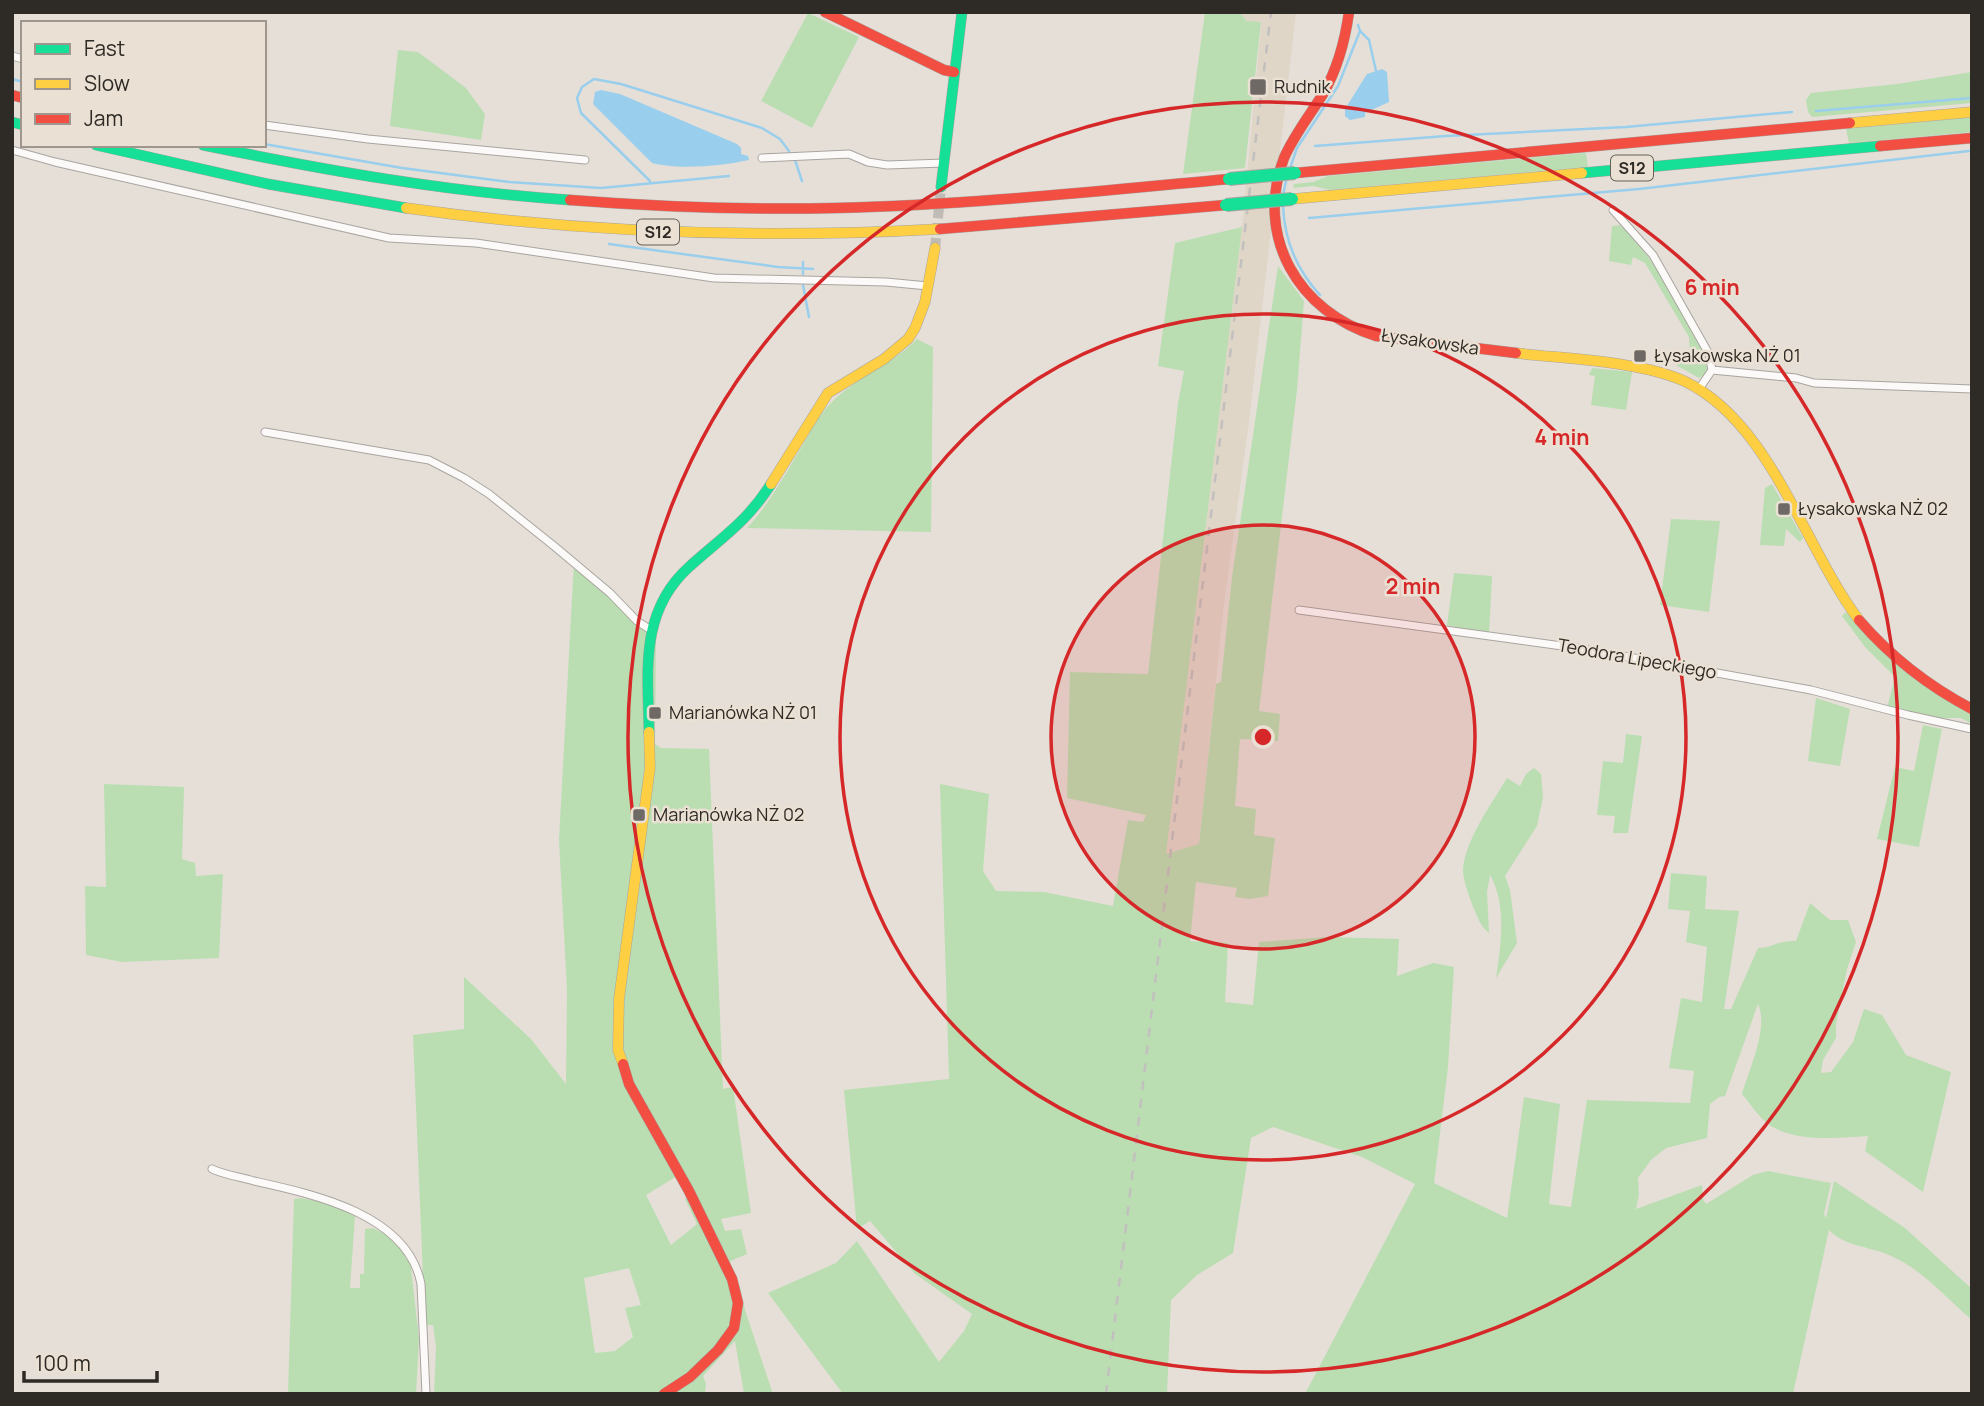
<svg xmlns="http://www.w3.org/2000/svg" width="1984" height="1406" font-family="Manrope,sans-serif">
<rect width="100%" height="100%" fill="#e5dfd8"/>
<!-- built -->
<path fill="#e0d6c8" d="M1239 12H1296L1249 422 1223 612 1199 845 1165 855 1242 227 1261 27V22L1247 21Z"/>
<!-- green -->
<path fill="#badeb2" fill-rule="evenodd" d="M1205 12H1239L1247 21 1261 22 1245 168 1183 174Z
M808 13 859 37 812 128 761 101Z
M398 50 418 52 466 88 485 114 481 140 390 126Z
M1972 72V103L1812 117 1808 112 1806 100 1811 93 1897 84Z
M1972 117V132L1849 143 1846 129Z
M1586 153 1588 167 1330 190 1313 186 1293 188 1294 184 1313 182 1328 176Z
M1620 225C1660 264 1684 312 1709 362 1710 371 1707 374 1699 378L1676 365 1690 353 1689 337 1645 263 1633 257 1631 265 1609 261 1612 226Z
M1242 227 1166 854 1199 844 1216 684 1221 682 1232 577 1278 266 1304 301 1297 390 1259 711 1280 714 1278 741 1240 739 1235 806 1256 809 1254 835 1275 838 1268 896 1250 899 1235 897 1237 888 1196 882 1190 941 1228 943 1225 1002 1253 1005 1259 942 1326 937 1399 939 1397 976 1433 963 1454 967 1448 1067 1434 1183 1507 1218 1524 1097 1560 1104 1549 1204 1571 1207 1587 1100 1690 1103 1694 1071 1669 1068 1681 998 1702 1002 1707 947 1686 942 1690 911 1668 909 1671 873 1707 876 1705 909 1739 911 1724 1009H1731L1758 948C1773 948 1778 940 1796 941L1810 903 1830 920H1848L1856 942 1847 969 1836 1024V1038L1823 1060 1821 1073 1831 1072 1853 1042 1864 1009 1882 1015 1906 1055 1951 1072 1923 1192 1865 1151 1868 1136C1838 1138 1792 1143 1767 1123 1757 1115 1750 1103 1742 1094 1749 1070 1769 1027 1758 1004L1725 1096 1719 1097 1710 1104 1707 1138 1666 1148 1651 1160 1638 1178 1639 1195 1636 1209 1702 1185 1703 1199 1706 1204 1753 1175 1768 1171 1831 1183 1824 1214 1826 1218 1834 1181 1905 1228 1972 1289V1320C1946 1298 1921 1268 1889 1255 1869 1246 1845 1247 1829 1230L1793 1394H1305L1415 1184 1362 1157 1273 1127 1251 1138 1233 1253 1197 1275 1171 1300 1167 1394H843L768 1293 836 1263 857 1241 939 1362 964 1331 972 1314 914 1273 870 1221 857 1229 844 1090 949 1079 940 784 989 794 983 871 996 891 1044 892 1113 906 1128 820 1143 822 1146 815 1067 798 1070 672 1148 674 1178 403 1184 371 1158 366 1175 243Z
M917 339 933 347 931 532 747 528C769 504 784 476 801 448 810 433 818 416 831 403 856 377 892 365 917 339Z
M1592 368 1632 372 1626 410 1591 405 1595 376 1589 375Z
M1772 484 1803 538 1800 542 1786 529 1784 546 1760 545 1765 488Z
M1671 519 1720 521 1709 612 1660 605Z
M574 561 612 591 656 632 655 744 661 748 709 749 723 1089 733 1087 751 1213 721 1219 725 1231 741 1229 747 1254 728 1262 740 1287 745 1310 773 1394H744L735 1341 703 1376 706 1384 705 1394H434L436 1347 433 1325H425L413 1035 464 1029V977L531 1039 566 1084 567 990 559 840ZM682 1173 692 1194 685 1199 697 1224 671 1245 646 1195ZM629 1268 641 1305 625 1308 633 1337 615 1351 595 1353 584 1278Z
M1454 573 1492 576 1489 634 1447 625Z
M1846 612C1883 654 1921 688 1972 714V724L1961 718H1934L1887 708 1895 677 1865 647 1842 616Z
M1816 698 1850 709 1840 766 1808 761Z
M1923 725 1942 729 1919 847 1877 839 1895 767 1914 771Z
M1626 734 1642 736 1628 833H1613L1615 816 1597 815 1603 761 1623 763Z
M1534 768 1541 774 1543 797 1537 826 1505 876 1510 890 1517 943 1496 978C1501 945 1507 904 1490 875L1487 892 1489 933C1481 927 1478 918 1474 909 1470 899 1464 883 1463 872 1463 843 1492 803 1507 778L1520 786 1526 774Z
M104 784 184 787 182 859 195 863 196 876 223 874 219 958 122 962 86 955 85 886 106 887Z
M301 1198 328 1203 355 1216 350 1288H360V1274H364L365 1229 373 1228 391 1237 410 1259 419 1339 416 1394H288L294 1199Z"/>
<!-- water -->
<path fill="#99ceec" d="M1382 69 1387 72 1389 102 1365 113V117L1350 120 1345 116V109L1367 74Z
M601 90 620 94 737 144 741 148V154L748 156 749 160C722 166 679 170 652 163L593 104 595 92Z"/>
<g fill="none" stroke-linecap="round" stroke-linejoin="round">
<!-- stream -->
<path stroke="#99ceec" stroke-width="2.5" d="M1358 25 1360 31 1369 40 1376 71
M12 79 23 82
M1816 111 1972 98
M264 144 402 168 509 182 601 188 729 176
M1315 146 1446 136 1626 127 1792 112
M795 160 802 181
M1289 171 1297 148 1338 86 1360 31
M650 181 581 113 577 98 582 87 594 79 621 84 762 128 780 139 789 151
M1283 195 1287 177
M1283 205C1284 240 1297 270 1320 295
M1309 218 1639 189 1969 151
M609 244 778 267 813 269
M803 262V274
M803 285 809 317"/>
<!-- secondary-tunnel -->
<path stroke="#c0bbb4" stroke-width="10" stroke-dasharray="10 5" stroke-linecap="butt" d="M935 248 941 187"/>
<!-- street casing -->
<g stroke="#a9a49f" stroke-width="9">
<path id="street" d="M12 56 23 59
M264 125 368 139 585 160
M12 150 55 162 389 238 476 243 714 278 886 282 928 286
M762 158 849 154 868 162 887 165 944 163
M1613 210 1653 255 1709 354 1712 370 1699 389
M1712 370 1796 378 1814 383 1972 389
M265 432 429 460 464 478 489 494 554 546 610 593 637 621 651 630
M1299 610 1584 649 1811 690 1908 715 1972 729
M212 1169C225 1175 240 1177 254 1181 313 1194 408 1214 421 1284L426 1394"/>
</g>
<!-- fast casing -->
<g stroke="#a9a49f" stroke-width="11">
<path id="fast" d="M12 122 23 125
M96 145 268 184 406 208
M203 145C324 170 447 192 570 200
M1582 173 1880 146
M941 187 962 12
M649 732C648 672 639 612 689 567 721 538 747 522 771 484"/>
</g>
<!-- slow casing -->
<g stroke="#a9a49f" stroke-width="11">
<path id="slow" d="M1850 123 1972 112
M1292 199 1582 173
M406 208C583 233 762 239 940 229
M1516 353C1565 359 1640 361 1684 381 1771 422 1803 546 1859 620
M771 484 828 393 884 359 908 339 915 328 925 302 935 248
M623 1064 618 1050 619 999 650 768 649 732"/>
</g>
<!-- jam casing -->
<g stroke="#a9a49f" stroke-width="11">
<path id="jam" d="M825 12 944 70 954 72
M1349 12C1345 41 1338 68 1323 94 1310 115 1294 135 1284 158 1254 237 1299 312 1376 336L1516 353
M12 95 23 98
M1880 146 1972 138
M1295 173 1850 123
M570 200C659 207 748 210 836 208 968 205 1098 191 1229 179
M940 229 1226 205
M1859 620C1891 657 1928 686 1972 709
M623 1064 629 1084 689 1191 732 1279 738 1303 734 1328 718 1350 690 1377 664 1394"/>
</g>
<!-- street -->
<use href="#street" stroke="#fbfaf9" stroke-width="7"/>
<!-- fast -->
<use href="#fast" stroke="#16e098" stroke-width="10"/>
<!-- slow -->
<use href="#slow" stroke="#ffcf43" stroke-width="10"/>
<!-- jam -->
<use href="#jam" stroke="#f24e42" stroke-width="10"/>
<!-- rail -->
<path stroke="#c2c0be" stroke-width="2.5" stroke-dasharray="9 9" stroke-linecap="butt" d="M1106 1394 1271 12"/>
<!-- fast-bridge casing -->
<g stroke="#a9a49f" stroke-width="14" stroke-linecap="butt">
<path id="fast-bridge" d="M1229 179 1295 173
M1226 205 1292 199"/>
</g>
<!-- fast-bridge -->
<use href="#fast-bridge" stroke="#16e098" stroke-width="12"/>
</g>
<!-- distance rings -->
<circle cx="1263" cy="737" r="212" fill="#d62828" fill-opacity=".12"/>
<g fill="none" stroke="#d62828" stroke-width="3.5">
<circle cx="1263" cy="737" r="212"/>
<circle cx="1263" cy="737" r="423"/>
<circle cx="1263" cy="737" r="635"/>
</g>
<!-- markers -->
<g fill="#6e6964" stroke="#eae0d3" stroke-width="2.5">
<rect x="1249" y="78" width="18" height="18" rx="3.5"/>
<rect x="1633" y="349" width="14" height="14" rx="3.5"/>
<rect x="1777" y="502" width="14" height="14" rx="3.5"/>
<rect x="648" y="706" width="14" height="14" rx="3.5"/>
<rect x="632" y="808" width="14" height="14" rx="3.5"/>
</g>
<g text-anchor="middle" stroke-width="5" stroke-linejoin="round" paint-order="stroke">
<!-- shield labels -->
<g fill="#eae0d3" stroke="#666159" stroke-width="2">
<rect x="1611" y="155.5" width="42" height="25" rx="5"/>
<rect x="637" y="219.5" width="42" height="25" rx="5"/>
</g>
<g font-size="16" font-weight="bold" fill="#2e2a25">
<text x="1632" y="174">S12</text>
<text x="658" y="238">S12</text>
</g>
<!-- poi labels -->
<g font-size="18" fill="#2e2a25" stroke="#eae0d3" text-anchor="start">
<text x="1274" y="93">Rudnik</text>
<text x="1654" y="362">Łysakowska NŻ 01</text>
<text x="1798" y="515">Łysakowska NŻ 02</text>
<text x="669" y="719">Marianówka NŻ 01</text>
<text x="653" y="821">Marianówka NŻ 02</text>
</g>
<!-- street labels -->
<g font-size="18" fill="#2e2a25" stroke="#eae0d3">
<text transform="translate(1430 342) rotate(8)" y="6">Łysakowska</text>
<text transform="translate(1637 659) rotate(10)" y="6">Teodora Lipeckiego</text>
</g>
</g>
<circle cx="1263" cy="737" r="10" fill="#d62828" stroke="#eae0d3" stroke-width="3.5"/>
<g font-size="21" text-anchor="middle" font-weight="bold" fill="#d62828" stroke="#eae0d3" stroke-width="5" stroke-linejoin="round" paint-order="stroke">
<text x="1712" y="295">6 min</text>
<text x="1562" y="445">4 min</text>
<text x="1413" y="594">2 min</text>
</g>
<!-- border -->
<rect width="1984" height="1406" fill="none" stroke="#2e2a25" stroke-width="28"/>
<!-- legend -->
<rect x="21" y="21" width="245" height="126" fill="#eae0d3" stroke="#9f978d" stroke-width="2"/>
<rect x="35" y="44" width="35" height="10" fill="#16e098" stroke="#9f978d" stroke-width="2"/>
<text x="84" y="56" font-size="21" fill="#2e2a25">Fast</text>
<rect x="35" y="79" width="35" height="10" fill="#ffcf43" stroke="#9f978d" stroke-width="2"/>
<text x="84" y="91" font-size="21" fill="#2e2a25">Slow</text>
<rect x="35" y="114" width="35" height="10" fill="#f24e42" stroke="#9f978d" stroke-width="2"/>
<text x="84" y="126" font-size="21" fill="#2e2a25">Jam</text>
<!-- scale -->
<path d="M24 1371v10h133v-10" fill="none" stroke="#2e2a25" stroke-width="3.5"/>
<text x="35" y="1371" font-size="21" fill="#2e2a25" stroke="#eae0d3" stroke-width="5" paint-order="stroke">100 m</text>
</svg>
